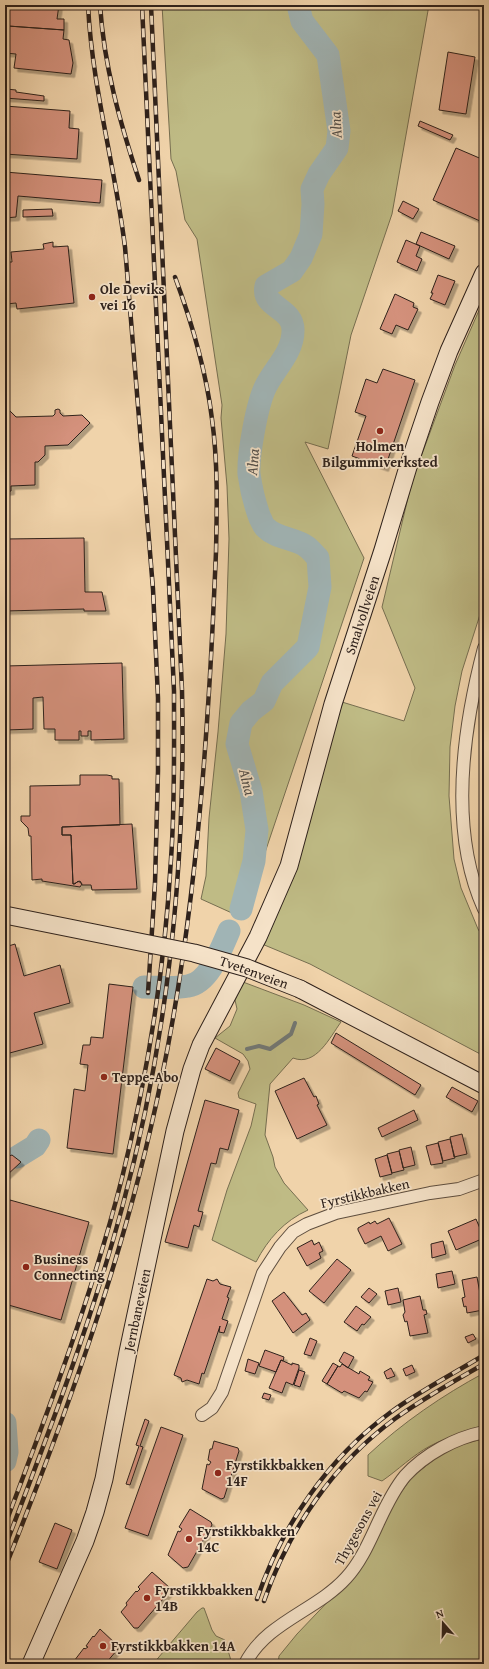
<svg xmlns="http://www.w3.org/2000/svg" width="489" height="1669" font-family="'Gentium Book Plus',serif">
<defs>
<filter id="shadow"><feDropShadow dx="3.5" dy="3.5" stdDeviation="0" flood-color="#0004"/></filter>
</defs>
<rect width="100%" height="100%" fill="#f0d3aa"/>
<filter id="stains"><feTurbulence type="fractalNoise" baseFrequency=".005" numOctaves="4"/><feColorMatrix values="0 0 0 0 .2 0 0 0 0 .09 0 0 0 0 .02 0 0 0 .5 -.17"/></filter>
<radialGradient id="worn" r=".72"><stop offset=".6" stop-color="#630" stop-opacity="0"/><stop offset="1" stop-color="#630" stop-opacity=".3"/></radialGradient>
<!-- green -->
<path fill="#bfbb85" stroke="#766e50" d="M162 5H429L392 214 351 335 328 449 305 442 364 558 243 918 201 899 206 876 209 818 218 732 226 634 229 539 227 486 221 418 222 405 197 239 185 220 176 171 171 159Z
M484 299V602L462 671 455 706 450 747 449 796 454 859 461 888 478 929 484 939V1056L310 964 262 944 294 876 342 702 404 721 415 688 382 607 412 481 455 365Z
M243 982 304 1005 341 1022C330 1037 316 1067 293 1058L270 1084 265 1135 273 1157 275 1167 284 1183 308 1210C284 1221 268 1239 256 1262L212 1240 227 1190 251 1126 256 1104 239 1098 238 1093 250 1069 248 1061 243 1054 215 1038 230 1026 237 1009 235 1000Z
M484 1373V1429C466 1434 447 1437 430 1446 413 1455 398 1470 382 1481L368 1476V1455C402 1423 443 1395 484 1373Z
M484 1439V1664H278L279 1656 297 1634 337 1592 393 1503 413 1476 440 1455 457 1445Z
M202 1608H204L212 1630 216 1636 225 1640 232 1664H153L197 1612Z"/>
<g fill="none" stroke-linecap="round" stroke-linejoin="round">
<!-- stream -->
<path stroke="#727977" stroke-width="4" d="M247 1049 259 1046 270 1049 291 1034 295 1023"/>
<!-- river -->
<path stroke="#a0b4b5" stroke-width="23" d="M241 909 254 861 257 830 251 791 237 744 241 723 251 711 264 701 272 683 308 647 320 587 318 558C314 554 311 550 307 547 295 538 277 539 266 528 263 526 262 521 260 518 255 505 251 488 249 474 248 454 257 405 265 388 273 370 293 353 293 331 294 307 261 308 266 286L292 271 301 258 311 234 313 204 312 189 319 174 337 148 339 131 328 55 302 21 299 9 300 5
M144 987C158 987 174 989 188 986 209 983 221 949 229 931
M17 1157 35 1146 39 1140
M5 1423 7 1452 5 1461"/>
</g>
<!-- building -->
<path fill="#d4917c" stroke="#2e211b" filter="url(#shadow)" d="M8 5H59L57 19H64V30L8 26Z
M8 26 64 30 63 39 69 40 73 63 71 74 14 68 16 54 5 53Z
M448 52 475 57 466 114 439 110Z
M6 89 16 90V92L44 96V101L5 98Z
M5 106 70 111 69 128 79 129 77 159 5 154Z
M420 121 453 135 450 140 418 126Z
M456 148 484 160V212L480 221 433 200Z
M5 172 102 180 100 203 18 196 16 217 5 218Z
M403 201 419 209 413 219 398 211Z
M52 209 53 216 23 217V210Z
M421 232 455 246 449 259 416 244Z
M406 240 420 246 416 256 422 259 417 271 397 262Z
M53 242V247L68 246 74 303 17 309 16 303 6 304 5 262H12L11 252 44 249 43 244Z
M438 275 455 281 445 305 430 299 433 293H431Z
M395 294 414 303 413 307 418 309 408 330 396 325 392 334 380 329Z
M383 369 415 380 385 468 352 456 366 416 355 412 366 379 377 383Z
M5 406 16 417 53 416 55 414V410L58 409 60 410V413L63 416 82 415 90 423 68 445 45 446V455L38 462H35V485L11 486V491L5 492Z
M84 538 85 592H102L106 611H84V609L5 611V539Z
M122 663 124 739 91 740V731H88V736H81V731H79V740H55V729H44L43 697 33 698V729L6 730 5 733V666Z
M80 775H107L112 776V779H119L120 825 62 827V835H71L73 884 80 881 82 884 80 887 42 881V879L32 880 31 836H29L28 828 21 821V816H30V786L80 785Z
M132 824 137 889 92 890 91 885H82L81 883 78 881 75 884H73L71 835H62V827Z
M15 944 24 976 60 965 70 1003 34 1013 43 1044 6 1054 5 947Z
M109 984 133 987 113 1154 67 1148 74 1089 85 1091 88 1065 80 1064 83 1045H90L91 1037 103 1038Z
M336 1033 421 1085 415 1095 331 1043Z
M216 1048 240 1061 230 1081 205 1069Z
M304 1078 314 1097 316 1096 319 1104 317 1105 327 1125 297 1139 275 1091Z
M452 1087 478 1101 472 1112 446 1097Z
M205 1100 239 1110 228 1150 220 1148 216 1164 211 1163 198 1211 203 1212 199 1227 194 1225 188 1248 165 1242Z
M414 1110 418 1120 382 1137 378 1128Z
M462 1134 467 1154 454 1157 450 1137Z
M450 1139 455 1158 443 1161 438 1142Z
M438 1143 443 1163 431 1165 426 1146Z
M411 1147 415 1165 403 1168 399 1150Z
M399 1151 404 1170 392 1173 387 1154Z
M12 1155 21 1162 5 1177V1156L6 1157Z
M387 1155 392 1174 380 1177 375 1159Z
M10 1200 89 1222 61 1320 5 1304V1219Z
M389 1218 402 1244 388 1251 381 1236 365 1244 358 1230V1228L369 1222 370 1224 375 1221 377 1224Z
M476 1219 484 1238 456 1250 448 1231Z
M312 1240 314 1245 319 1242 323 1251 319 1253 321 1258 307 1266 297 1248Z
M443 1241 446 1254 432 1258 431 1244Z
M337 1259 351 1270 324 1303 309 1291Z
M452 1271 455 1284 438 1288 436 1274Z
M477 1277 483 1310 467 1313 466 1306 464 1307 462 1298 465 1297 462 1280Z
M207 1279 213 1281 217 1279 220 1284 231 1287 227 1297 229 1298 222 1319 228 1321 224 1333 219 1332 220 1326 204 1374 202 1373 199 1384 187 1380 182 1382 181 1378 174 1375Z
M369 1288 377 1294 369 1303 361 1297Z
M398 1288 401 1302 388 1305 385 1291Z
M284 1292 302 1315 306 1313 310 1320 293 1333 272 1301Z
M420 1296 423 1310H426L427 1314 424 1315 428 1333 410 1336 407 1321 405 1322 403 1315 405 1312 403 1300Z
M356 1306 371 1317 364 1325 362 1324 357 1331 344 1322Z
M473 1334 476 1339 468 1343 465 1337Z
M310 1338 317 1341 311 1356 304 1354Z
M265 1350 284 1357 283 1361 281 1360 276 1372 259 1366Z
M344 1352 354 1357 348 1368 339 1361Z
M248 1359 259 1363 255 1374 245 1371Z
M281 1360 292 1365V1363L299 1365V1368L293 1385 286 1382 282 1393 269 1388Z
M333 1363 338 1366 327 1384 322 1381Z
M342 1364 359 1374 360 1371 370 1377 368 1380 373 1382 367 1392 365 1391 359 1398 344 1391 342 1393 327 1384 338 1366 340 1367Z
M412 1365 415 1372 406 1376 403 1369Z
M391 1368 395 1376 387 1379 384 1372Z
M299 1370 305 1372 300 1387 294 1385Z
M264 1393 271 1395 269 1400 262 1398Z
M145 1419 149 1421 140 1446 143 1447 130 1485 126 1484 139 1446 136 1445Z
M161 1427 183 1435 148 1536 125 1528Z
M214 1441 238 1448 239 1451 224 1498 221 1499 202 1489 207 1464 209 1465 211 1462 208 1460 210 1449H212Z
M190 1509 211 1522 212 1525 188 1567 183 1568 168 1555 178 1531 180 1532 182 1529 179 1527Z
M55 1523 72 1530 57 1569 39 1562Z
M152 1572 170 1588V1591L138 1628H134L121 1612 127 1605 126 1603 136 1591 137 1592 140 1589 138 1587Z
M100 1629 118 1646V1649L105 1664H73L75 1662 74 1661 84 1648 85 1649 88 1647 86 1646 93 1636 94 1637Z"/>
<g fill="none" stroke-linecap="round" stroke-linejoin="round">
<!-- street casing -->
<g stroke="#5e4e3f" stroke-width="14">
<path id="street" d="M484 648C463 728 448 830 484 909
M202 1415 212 1408 222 1392 263 1273 280 1247 293 1232 307 1224 336 1213 430 1193 459 1189 484 1180
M245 1664C266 1622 316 1611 346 1578 361 1562 370 1540 379 1521 386 1506 395 1488 405 1476 425 1454 455 1438 484 1432"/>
</g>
<!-- secondary casing -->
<g stroke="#2e211b" stroke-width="19">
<path id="secondary" d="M300 989 484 1085
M31 1664 85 1541 95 1512 104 1479 128 1352 175 1131 192 1069 201 1045 258 937 289 866 333 704 383 550 408 467 430 402 449 351 484 273"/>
</g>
<!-- street -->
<use href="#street" stroke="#f5e2c8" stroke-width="12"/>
<!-- secondary -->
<use href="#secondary" stroke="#f5e2c8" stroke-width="17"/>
<!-- rail casing -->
<g stroke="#2e211b" stroke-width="4.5">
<path id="rail" d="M88 5C92 87 115 166 125 247L153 589 158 698V771L155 883 148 993
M100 5C104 66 120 123 139 180
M5 1525C48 1411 92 1296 122 1178 148 1073 165 966 171 859 175 803 174 747 174 691L142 5
M5 1547C48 1435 91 1323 122 1208 168 1039 186 865 182 690L151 5
M5 1568C68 1410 127 1248 161 1081 188 953 201 822 209 691 212 645 214 598 216 552 217 507 218 463 212 419 206 370 192 323 175 277
M257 1599C282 1525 328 1458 391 1412 420 1391 453 1374 484 1355
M264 1601C289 1529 334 1463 396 1418 424 1398 454 1381 484 1364"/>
</g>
<!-- rail -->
<use href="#rail" stroke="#f5e2c8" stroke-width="3" stroke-dasharray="9" stroke-linecap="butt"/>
<!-- secondary-bridge casing -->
<g stroke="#2e211b" stroke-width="19" stroke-linecap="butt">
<path id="secondary-bridge" d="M5 915 194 953 247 968 300 989"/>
</g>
<!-- secondary-bridge -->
<use href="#secondary-bridge" stroke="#f5e2c8" stroke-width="17"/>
</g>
<!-- markers -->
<g fill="#8f2418" stroke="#f5e2c8" stroke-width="1.5">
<circle cx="92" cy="297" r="4"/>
<circle cx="380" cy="431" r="4"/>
<circle cx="104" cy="1077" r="4"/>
<circle cx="26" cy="1267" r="4"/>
<circle cx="218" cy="1473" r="4"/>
<circle cx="189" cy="1539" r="4"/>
<circle cx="147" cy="1598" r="4"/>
<circle cx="103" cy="1646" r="4"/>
</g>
<g text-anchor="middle" stroke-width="3.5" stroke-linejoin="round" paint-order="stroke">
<!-- poi labels -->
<g font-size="14" font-weight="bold" fill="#2e211b" stroke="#f5e2c8" text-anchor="start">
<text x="100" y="294">Ole Deviks<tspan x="100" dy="16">vei 16</tspan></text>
<text x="380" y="451" text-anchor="middle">Holmen<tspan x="380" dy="16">Bilgummiverksted</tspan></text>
<text x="112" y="1082">Teppe-Abo</text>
<text x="34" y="1264">Business<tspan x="34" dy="16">Connecting</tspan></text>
<text x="226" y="1470">Fyrstikkbakken<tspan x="226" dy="16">14F</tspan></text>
<text x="197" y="1536">Fyrstikkbakken<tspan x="197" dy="16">14C</tspan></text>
<text x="155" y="1595">Fyrstikkbakken<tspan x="155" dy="16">14B</tspan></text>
<text x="111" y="1651">Fyrstikkbakken 14A</text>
</g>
<!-- street labels -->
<g font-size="14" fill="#2e211b" stroke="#f5e2c8">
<text transform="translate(362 615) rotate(-72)" y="5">Smalvollveien</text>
<text transform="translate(254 972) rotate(20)" y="5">Tvetenveien</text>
<text transform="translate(365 1193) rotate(-13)" y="5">Fyrstikkbakken</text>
<text transform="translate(137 1310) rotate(-78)" y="5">Jernbaneveien</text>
<text transform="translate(358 1528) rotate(-61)" y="5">Thygesons vei</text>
</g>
<!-- water labels -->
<g font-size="15" font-style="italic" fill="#504d49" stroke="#f5e2c8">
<text transform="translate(336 125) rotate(-93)" y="5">Alna</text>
<text transform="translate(253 462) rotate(-86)" y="5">Alna</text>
<text transform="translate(247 782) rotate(76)" y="5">Alna</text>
</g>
</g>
<!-- margin -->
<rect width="489" height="1669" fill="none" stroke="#f0d3aa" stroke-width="20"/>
<rect x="6" y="6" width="477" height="1657" fill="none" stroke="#2e211b" stroke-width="2"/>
<rect x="10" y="10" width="469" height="1649" fill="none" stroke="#2e211b"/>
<!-- north arrow -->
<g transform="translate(443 1623) rotate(340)" stroke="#f5e2c8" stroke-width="3" paint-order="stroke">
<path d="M0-3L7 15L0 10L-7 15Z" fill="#2e211b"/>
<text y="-6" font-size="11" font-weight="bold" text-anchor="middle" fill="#2e211b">N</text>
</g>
<rect width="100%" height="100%" filter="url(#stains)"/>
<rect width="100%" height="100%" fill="url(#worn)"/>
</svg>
